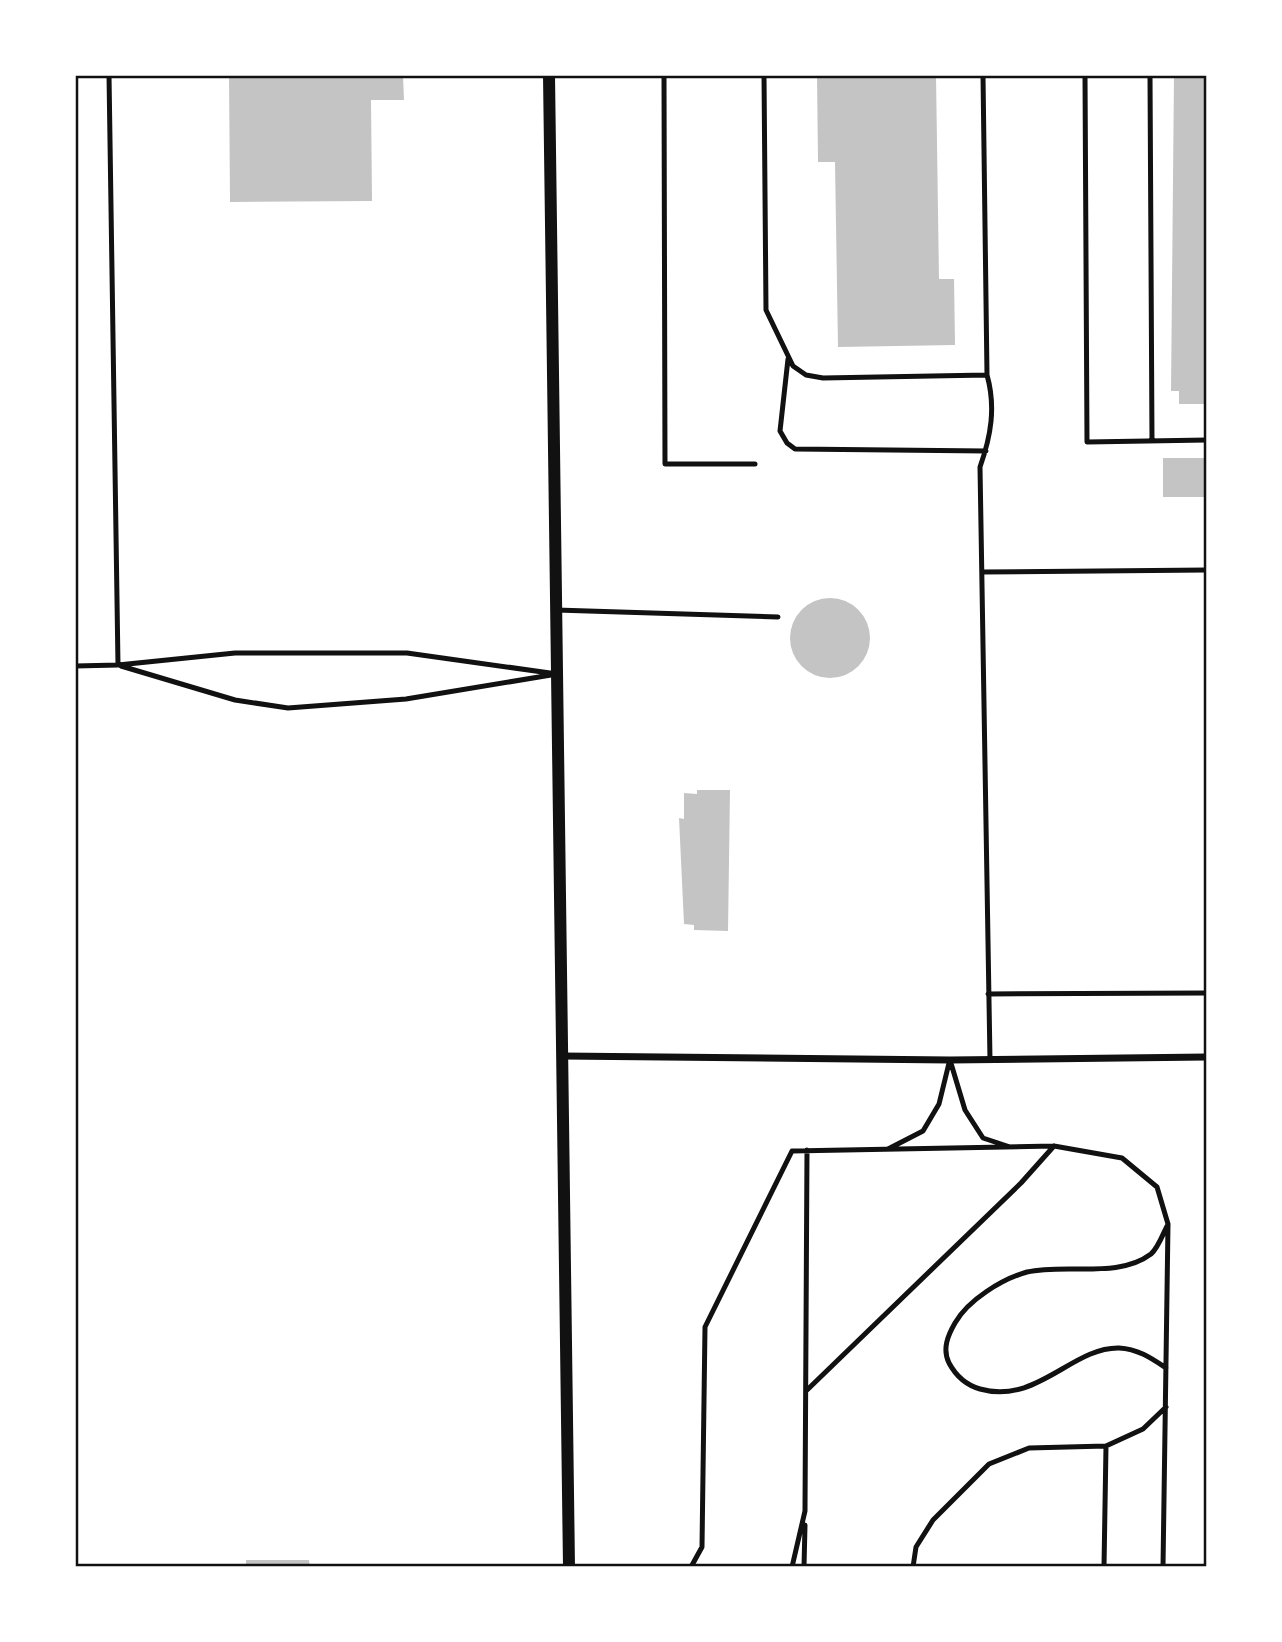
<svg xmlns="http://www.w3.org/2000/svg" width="1282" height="1642" font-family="Georgia,serif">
<rect width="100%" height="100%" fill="#fff"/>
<!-- building -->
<path fill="#c4c4c4" d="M229 75H403L404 100H371L372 201 230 202Z
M817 75H936L939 279H954L955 345 838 347 835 162H818Z
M1174 75H1207V404H1179V391H1171Z
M1163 458H1207V497H1163Z
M790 638a40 40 0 1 1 80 0a40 40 0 1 1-80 0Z
M697 790H730L728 931 694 930V925L684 924 679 818 684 819V793L697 794Z
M246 1560H309L310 1567H246Z"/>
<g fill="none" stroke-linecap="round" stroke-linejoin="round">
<!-- service -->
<path stroke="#111" stroke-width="5" d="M109 75 118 665
M664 75 665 464H755
M764 75 766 310 793 366 806 375 823 378 987 375 983 75
M1085 75 1087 442 1207 440
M1150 75 1152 441
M788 359 780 431 787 443 795 449 986 451
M987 375C996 407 991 436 980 467L990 1060
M982 572 1207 570
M556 610 778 617
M75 666 118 665 235 653H407L557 674
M121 666 235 700 288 708 406 699 551 675
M988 994 1207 993
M950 1060 965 1110 983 1138 1010 1147
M888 1149 923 1131 939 1104 949 1063
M1166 1368C1151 1358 1138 1349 1119 1348 1072 1347 1037 1405 980 1389 966 1385 956 1376 949 1363 942 1349 948 1335 955 1323 968 1300 1002 1279 1027 1272 1066 1263 1118 1279 1151 1254 1158 1248 1163 1234 1167 1226
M806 1391 1021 1183 1054 1146
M691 1567 702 1547 705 1327 792 1151 1054 1146 1122 1158 1157 1187 1168 1224 1163 1567
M792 1567 805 1511 807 1150
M804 1567 805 1525
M913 1567 916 1547 933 1520 989 1464 1029 1448 1106 1446 1143 1429 1166 1407
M1104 1567 1106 1446"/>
<!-- minor -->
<path stroke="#111" stroke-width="7" d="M562 1056 950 1060 1207 1057"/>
<!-- tertiary -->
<path stroke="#111" stroke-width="12" d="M549 75 569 1567"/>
</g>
<!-- border -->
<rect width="1282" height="1642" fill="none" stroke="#ffffff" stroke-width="154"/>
<rect x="77" y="77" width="1128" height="1488" fill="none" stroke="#111" stroke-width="2.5"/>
</svg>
